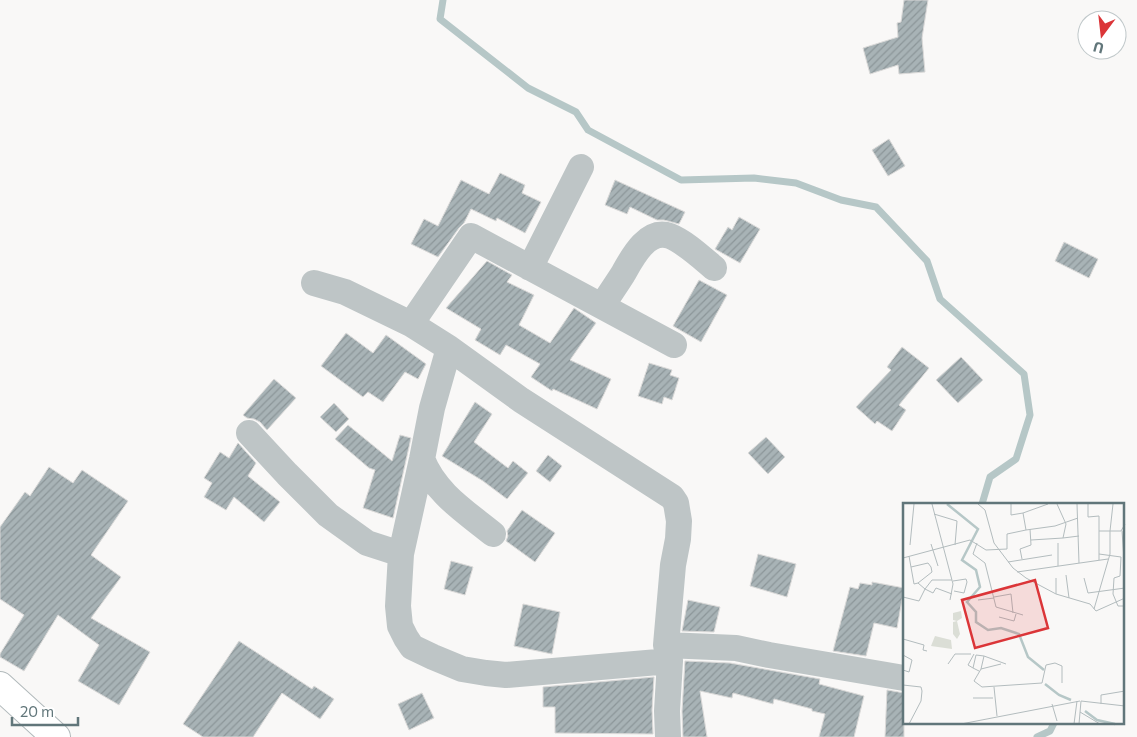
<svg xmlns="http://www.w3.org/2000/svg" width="1137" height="737" font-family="Commissioner,sans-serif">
<defs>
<pattern id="building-hatch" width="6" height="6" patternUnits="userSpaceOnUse" patternTransform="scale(1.25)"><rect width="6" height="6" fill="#a8b3b6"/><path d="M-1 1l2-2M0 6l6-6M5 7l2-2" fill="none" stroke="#8c9699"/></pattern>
</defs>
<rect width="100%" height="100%" fill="#f9f8f7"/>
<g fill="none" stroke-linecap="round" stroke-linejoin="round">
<!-- stream -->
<path stroke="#b6c7c7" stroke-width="7" d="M443 0 440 19 528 88 576 112 588 130 681 180 754 178 796 183 841 200 876 207 927 261 940 299 1024 374 1030 415 1016 459 990 477 982 504
M1037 737 1050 731 1054 723"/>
</g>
<!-- building -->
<path fill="url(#building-hatch)" stroke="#dbdad9" d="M904 0H928L922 38 925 72 899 74 898 65 870 74 863 48 898 37 897 23 901 22Z
M889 139 905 166 888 176 872 150Z
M500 173 525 185 522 193 541 202 525 233 497 218 496 221 471 209 464 223 459 228 438 257 411 244 424 219 438 226 461 180 489 194Z
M615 180 685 212 679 224 664 220H657L630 207 627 214 605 205Z
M739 217 760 229 740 263 715 249 728 227 732 230Z
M1064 242 1098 259 1089 278 1055 261Z
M487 261 512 275 507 282 534 295 519 325 550 343 574 308 596 323 570 360 611 379 597 409 553 389 552 391 531 377 540 364 506 345 500 355 475 340 481 329 446 308Z
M699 280 727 295 701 342 673 326Z
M346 333 373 353 386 335 426 364 418 379 405 372 383 402 368 392 363 397 321 366Z
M902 347 929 368 899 405 906 410 892 431 877 421 875 424 856 407 891 370 887 367Z
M961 357 983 380 958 403 936 380Z
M649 363 672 370 670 375 679 378 672 400 664 397 662 404 638 396Z
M274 379 296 398 267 430 260 422 254 419 247 418 243 415Z
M475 402 492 414 474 442 508 468 513 461 528 473 507 499 483 481 442 456Z
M334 403 349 419 336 432 320 417Z
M348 425 392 461 400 435 411 438 393 518 363 508 375 470 369 468 335 439Z
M766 437 785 457 768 474 748 453Z
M238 443 256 463 248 476 280 502 264 522 234 497 226 510 204 497 212 483 204 478 220 452 229 458Z
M548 455 562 466 550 482 536 471Z
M49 467 73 483 82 470 128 501 91 555 121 577 91 618 150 652 119 705 78 681 99 645 58 615 24 671 0 657V654L24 615 0 599V527L25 492 30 496Z
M522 510 555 533 535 562 506 541 508 536 507 531Z
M758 554 796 564 787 597 750 586Z
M451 561 473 567 465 595 444 589Z
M872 582 904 588 897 628 874 623 866 656 833 651 850 587 858 589 860 583 872 585Z
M688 600 720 607 714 632 682 631Z
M523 604 560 612 552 654 514 646Z
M239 641 312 689 314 686 334 699 320 719 282 693 253 737H203L183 724Z
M685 661 730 663 820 679 819 684 864 696 854 737H819L825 714 812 711V709L774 699 773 704 733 693 732 698 700 691 707 737H683L682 711Z
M654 677 652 710 653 734 555 733V707H543V687Z
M887 690 904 693V737H885Z
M422 693 434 718 409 730 398 704Z"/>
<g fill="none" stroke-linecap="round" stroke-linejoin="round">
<!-- secondary casing -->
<g stroke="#b1b9bb" stroke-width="30">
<path id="secondary" d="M0 686 56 737"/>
</g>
<!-- street -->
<path stroke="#bec5c6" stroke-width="26" d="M530 268 581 167
M314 283 345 292 411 324 449 348 521 400 672 497 676 503 679 521 678 539 673 565 666 645 670 661 667 711 668 737
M602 306C609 295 616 285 623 274 632 258 647 228 670 236 685 242 701 257 714 268
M411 324 471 236 674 345
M449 348 432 408 422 459 401 554 398 606 400 626 406 638 412 647 433 657 462 669 486 673 506 675 670 661
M249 433 287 474 328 515 367 543 401 554
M422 459C435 493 466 512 493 534
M666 645 736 648 769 655 904 678"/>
<!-- secondary -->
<use href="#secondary" stroke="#fff" stroke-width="28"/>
</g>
<!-- overview -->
<g transform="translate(903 503)">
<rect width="221" height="221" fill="#f9f8f7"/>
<path d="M58 108 59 115 54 118 57 131 54 136 50 131V119L54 118 50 117V110ZM32 133 48 137 49 146 28 143Z" fill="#dbded6"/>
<path fill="none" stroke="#b6c7c7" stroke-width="2.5" d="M44 1 75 26 59 57 73 67 77 84 64 99 73 109V119L85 127 98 125 116 131 125 154 141 167M142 181 156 192 168 197M182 208 194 217 212 221"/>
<path fill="none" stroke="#b3bcbe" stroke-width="1" d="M29 1 50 81 47 97M75 1 82 7 91 40 110 65 123 75 153 91 187 101 193 108 222 95M108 1V12L120 10 123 27 152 23 175 15M154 1 163 21 160 35 176 33M174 1 176 60M185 1V14L196 13V28M210 1 207 28H218L222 21M120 10 145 1M31 11 54 18 52 42M219 28 221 56M128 37 160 35M74 40 70 51 82 60 93 104 120 112M155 40V63M28 41 35 63M7 42 11 1M196 51 218 54 217 73 211 75 210 91 215 103H222M0 55 67 37 83 47 104 46V31L123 27M119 56 117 46 128 42 127 26M105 59 149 52M8 64 25 60 28 64 29 69 15 80M114 69 205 56M163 72 166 95M153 75V91M181 75 185 90 222 85M50 78 63 76 64 79 61 90 51 88M49 91 33 85 30 90 22 86 29 77H49M0 94 16 98 22 86 15 80 11 81 6 53M91 94 108 91 110 110M75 97 91 95M191 106 207 51V28H196V57M96 114 111 118 113 111M0 136 21 142 20 147 24 148M0 152 9 157 6 169 0 167M81 153 103 161M45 161 52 151H68M70 165 65 162 71 151M78 166 98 161M76 168 70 165 73 152 81 153 78 166 71 178 79 184 139 180 143 162 152 160 159 163V180M0 182 18 184 19 188 18 198 6 221M91 184 94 213M70 195H90M178 198 222 203M149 201 154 218M198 201V192L222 188M177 209 197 221M58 221 177 198M171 221 174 198M176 221 178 198"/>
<path fill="#db3538" fill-opacity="0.15" stroke="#db3538" stroke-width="2.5" d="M132 77 145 125 72 145 59 97Z"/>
<rect width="221" height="221" fill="none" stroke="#61767a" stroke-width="2.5"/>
</g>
<!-- north arrow -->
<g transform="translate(1102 35) rotate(195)"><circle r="24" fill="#ffffff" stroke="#c0c8ca"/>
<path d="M0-4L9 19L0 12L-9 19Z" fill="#db3538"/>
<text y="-8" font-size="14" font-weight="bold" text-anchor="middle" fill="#61767a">U</text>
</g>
<!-- scale -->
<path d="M12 717v8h66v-8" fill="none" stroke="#61767a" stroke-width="2.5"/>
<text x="20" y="717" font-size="15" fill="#61767a" stroke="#ffffff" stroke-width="4" paint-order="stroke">20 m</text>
</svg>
